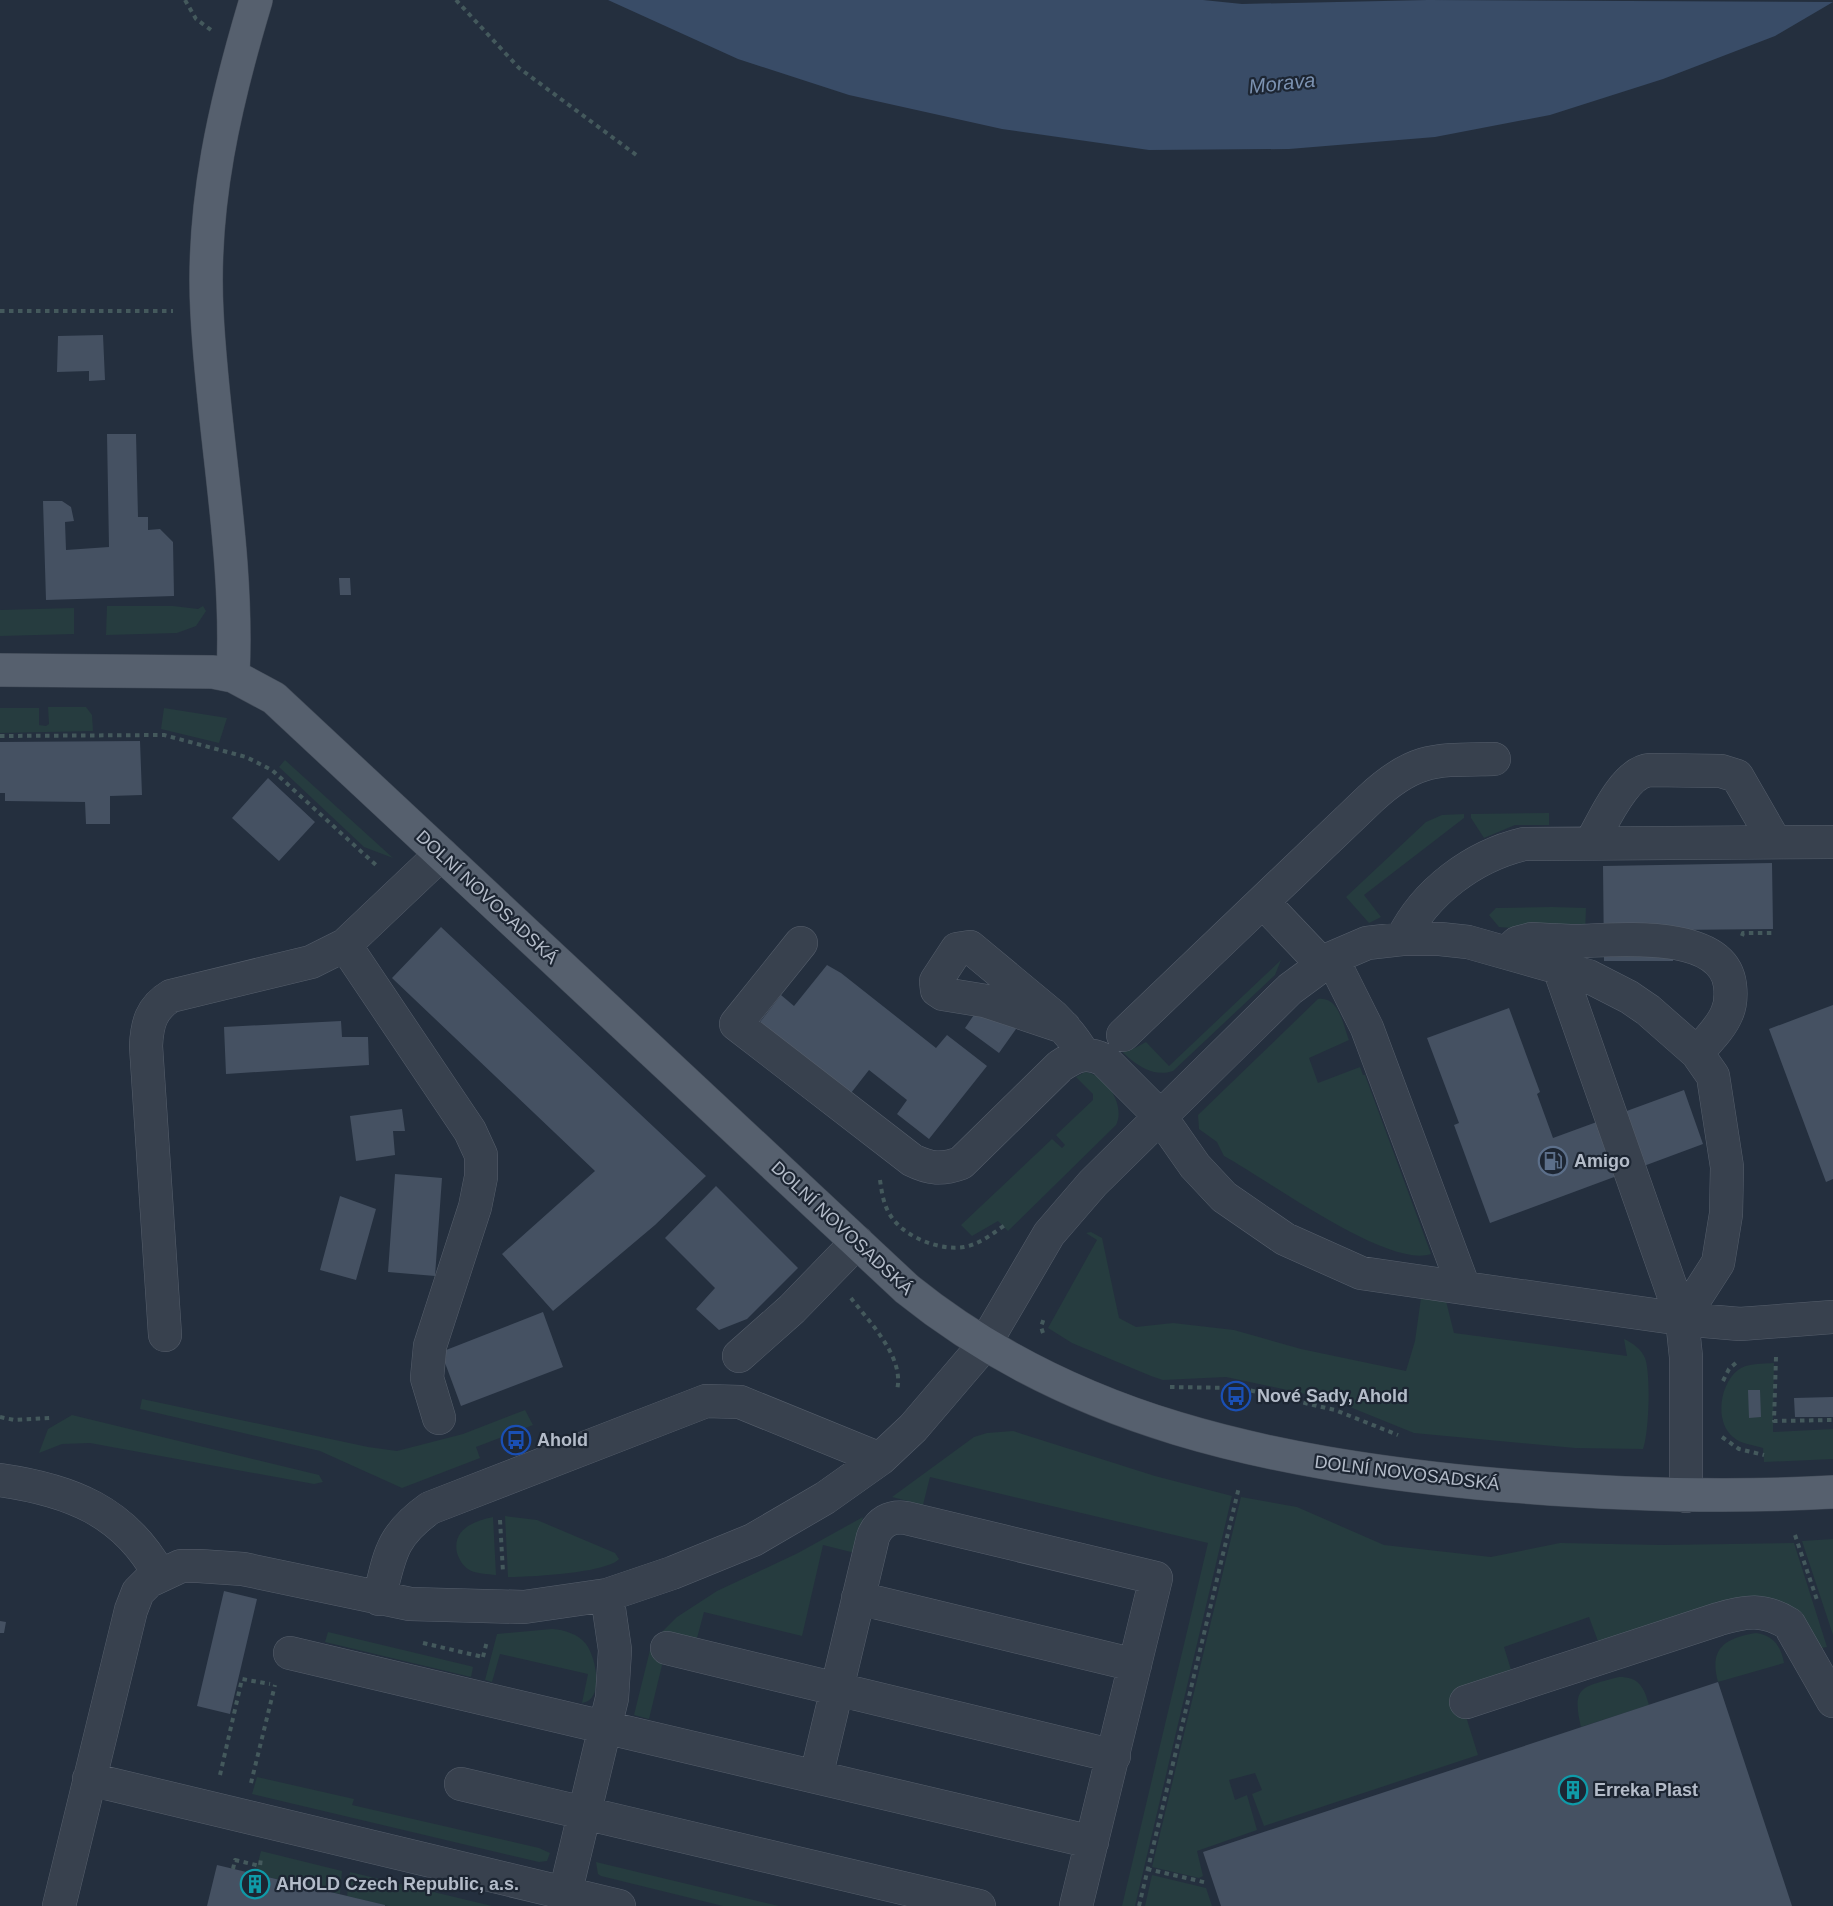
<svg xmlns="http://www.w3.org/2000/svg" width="1833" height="1906" font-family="Arial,sans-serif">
<rect width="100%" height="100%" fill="#242f3e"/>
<!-- green -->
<path fill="#263c3f" d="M107 606H173L198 609 203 606 206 611 196 626 177 633 106 635Z
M74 608V634L0 636V610Z
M48 707H86L92 715 93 731 0 733V708H39V725L46 726 49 724Z
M164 708 227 718 219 743 161 729Z
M285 760 393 858 364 847 279 767Z
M1549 813V825H1515L1484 838 1471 818V814Z
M1464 814V818L1364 895 1381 917 1369 923 1346 897 1426 822 1442 815Z
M1552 907 1586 908 1585 934 1499 927 1489 915 1496 908Z
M1281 960 1275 975 1173 1071C1146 1080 1125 1054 1107 1037L1115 1029 1133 1049 1146 1042 1169 1066Z
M1318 999C1339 996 1343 1025 1349 1040L1309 1058 1318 1083 1360 1067 1363 1075H1365L1431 1254C1388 1269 1265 1178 1224 1156L1217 1142 1199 1129 1198 1115Z
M1085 1072C1106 1074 1126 1106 1116 1125L1008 1231 998 1221 972 1236 961 1225 1052 1139 1062 1148 1065 1145 1056 1135 1093 1100V1094L1076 1077Z
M1091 1232 1102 1238 1119 1318 1136 1327 1173 1323 1234 1330 1301 1349 1406 1371 1415 1341 1421 1298 1445 1297 1454 1333 1627 1356 1624 1339C1633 1343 1641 1349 1645 1358 1651 1374 1649 1433 1643 1449L1575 1448 1414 1433 1335 1401 1292 1391 1226 1377 1163 1380 1151 1376 1072 1343 1048 1328 1097 1240 1086 1233Z
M1774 1363 1773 1432 1833 1429V1459L1764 1462 1763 1448C1754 1445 1740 1444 1733 1437 1714 1421 1720 1384 1738 1370 1747 1363 1762 1364 1774 1363Z
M142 1399 368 1447 397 1451 463 1434 525 1410 533 1425 476 1447 480 1458 402 1488 320 1451 140 1409Z
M72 1415 319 1475 323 1482 314 1484 90 1443 62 1444 39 1453 48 1429Z
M1013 1431 1155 1476 1232 1496 1135 1906H1122L1208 1543 930 1477 923 1505 892 1497 974 1437 987 1433Z
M1241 1497 1297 1507 1384 1545 1491 1557 1560 1543 1662 1545 1794 1543 1827 1647 1821 1648C1801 1623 1791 1600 1758 1596L1599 1644 1589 1617 1504 1647 1512 1673 1458 1691 1478 1755 1264 1826 1252 1794 1262 1790 1255 1773 1229 1780 1235 1800 1247 1795 1257 1830 1197 1851 1203 1876 1199 1878 1152 1867Z
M505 1516 537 1520 615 1553 619 1559C607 1573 529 1577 508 1577Z
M493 1517 496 1575C488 1574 475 1574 468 1569 463 1566 459 1559 457 1553 452 1529 474 1521 493 1517Z
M863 1517 855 1553 823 1545 802 1636 704 1612 697 1638 670 1632 649 1719 634 1715 652 1642 677 1617 717 1591 798 1553Z
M1833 1539V1635L1802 1541Z
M552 1629C565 1630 578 1634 586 1644 596 1657 605 1700 582 1703L588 1674 500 1654 492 1682 485 1680 497 1634Z
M328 1632 470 1666 473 1667 471 1677 325 1642Z
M1756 1633C1773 1635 1781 1646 1784 1663L1718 1682C1709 1649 1724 1638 1756 1633Z
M1619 1677C1639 1677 1644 1687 1649 1705L1581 1727C1571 1685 1583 1687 1619 1677Z
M257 1777 354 1799 352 1805 539 1848 550 1853 547 1861 539 1862 252 1794Z
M261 1851 342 1871 340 1894 255 1874Z
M596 1862 779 1906H723L601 1876 598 1874Z
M350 1872 492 1906H388L347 1896Z
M1152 1875 1206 1888 1212 1906H1145Z"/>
<!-- water -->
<path fill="#394c67" d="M608 0H1203L1242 4 1428 0 1833 2 1775 36 1663 79 1550 115 1435 137 1289 149 1149 150 1002 129 849 95 738 59Z"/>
<!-- building -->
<path fill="#455162" d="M103 335 105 380 89 381V371L57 372 58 336Z
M107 434H136L138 517H148V530L160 529 173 542 174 596 46 600 43 501H62L71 507 74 521 65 522 66 550 109 547Z
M339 578H350L351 595H340Z
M140 741 142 795 110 796V824H86L85 802 5 801V793H0V742Z
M268 778 315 822 279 861 232 818Z
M1772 863 1773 929 1673 930V961H1604L1603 866Z
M441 927 706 1176 655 1225 553 1311 502 1254 595 1171 392 978Z
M827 965 841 973 936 1048 947 1035 987 1066 929 1139 897 1114 907 1100 869 1070 851 1093 760 1022 781 995 794 1006Z
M982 1003 1016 1029 999 1053 965 1028Z
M1833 1005V1179L1826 1182 1769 1029Z
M1509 1008 1540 1092 1537 1094 1553 1138 1684 1090 1703 1144 1490 1223 1454 1125 1459 1123 1427 1038Z
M341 1021 342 1037H368L369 1065 226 1074 224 1027Z
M402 1109 405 1131H393L395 1155 356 1161 350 1116Z
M395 1174 442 1178 435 1276 388 1272Z
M716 1186 798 1268 747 1319 719 1330 696 1309 715 1288 665 1238Z
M340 1196 376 1209 356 1280 320 1270Z
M543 1312 563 1367 461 1406 441 1352Z
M1748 1390H1760L1761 1417 1749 1418Z
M1833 1397V1417H1795L1794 1398Z
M224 1591 257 1599 230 1714 197 1706Z
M0 1621 6 1622 4 1633H0Z
M1718 1682 1792 1906H1221L1203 1852Z
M217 1865 385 1905V1906H207Z"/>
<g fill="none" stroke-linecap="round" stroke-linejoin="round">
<!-- minor casing -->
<g stroke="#565f6c" stroke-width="34">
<path id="minor" d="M1591 843C1603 822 1624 772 1650 770L1721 771 1737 776 1775 842
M1263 902 1322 964
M1402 939C1425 892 1473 856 1524 844L1833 842
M801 943 736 1024 912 1160C930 1169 942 1170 961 1163L1060 1066C1076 1055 1086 1051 1104 1060L1160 1116 1195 1166 1224 1197 1285 1239 1361 1273 1464 1288
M345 945 470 1131 481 1155V1177L475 1207 430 1346 427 1378 439 1418
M1511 949 1517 943 1532 939C1548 940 1563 941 1579 941 1618 940 1723 929 1730 985 1731 994 1731 1004 1727 1013 1721 1028 1707 1041 1697 1053
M1332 958 1367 1028 1464 1288 1682 1319 1740 1324 1833 1317
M1558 965 1682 1319
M1064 1027 986 1001 943 994 937 990 936 981 957 949 970 947 1053 1016C1065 1028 1075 1039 1083 1054
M1123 1035 1371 798C1415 757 1436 760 1494 759
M165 1335 146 1046C147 1024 151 1008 171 996L311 962 345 945 441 854
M739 1356 792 1309 857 1242
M0 1480C70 1490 124 1511 159 1574
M858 1598 1135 1665
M379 1599C390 1554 391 1536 430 1508L706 1401 740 1402 880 1459
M667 1648 1114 1756
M290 1653 1092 1842
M1466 1702 1719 1619C1746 1611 1764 1608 1789 1624L1833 1701
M816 1777 873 1537C879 1522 890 1516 906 1518L1156 1578 1076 1906
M89 1779 619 1906
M461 1784 979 1906
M565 1894 612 1698 615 1650 607 1595
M59 1906 131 1610 138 1592 149 1581 181 1566H199L243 1569 410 1604 524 1607 607 1595 672 1573 753 1540 825 1498 880 1459 913 1428 984 1345 1049 1234 1093 1183 1290 989 1332 958 1367 943 1402 939H1440L1468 942 1588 976 1629 997 1648 1010 1697 1053 1713 1076 1727 1167 1726 1214 1718 1263 1682 1319 1686 1357V1496"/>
</g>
<!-- major casing -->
<g stroke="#414a57" stroke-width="34">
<path id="major" d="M0 670 213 672 233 676 274 698 907 1289C1073 1423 1271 1462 1478 1483 1597 1494 1714 1499 1833 1492
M233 676C239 554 213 435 207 313 201 205 225 103 256 0"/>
</g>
<!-- path -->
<path stroke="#44595c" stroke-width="4" stroke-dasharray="4.5 4.5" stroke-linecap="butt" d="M185 0 196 19 211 30
M456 0 519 68 639 157
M0 311H173
M0 736 164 735 246 757 272 770 377 866
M1742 936 1743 933H1775
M880 1180C882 1194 884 1208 893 1219 907 1238 941 1251 964 1247 980 1244 992 1234 1005 1225
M851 1298C869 1322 905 1357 897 1390
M1043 1333 1041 1327 1044 1318
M1776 1357 1774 1421 1833 1420
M1723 1381 1729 1369 1738 1361
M1170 1387 1240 1388 1335 1410 1398 1435
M0 1417 14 1420 51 1418
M1722 1437 1739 1449 1764 1455
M500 1520 503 1572
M1795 1535 1817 1600
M423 1643 483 1657
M483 1657 487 1641
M220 1775 242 1679 270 1684
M251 1783 275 1685
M233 1869 235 1860 260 1866 261 1858
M1147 1869 1208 1883
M1139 1906 1239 1487"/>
<!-- minor -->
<use href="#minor" stroke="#38414e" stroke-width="33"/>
<!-- major -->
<use href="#major" stroke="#56606e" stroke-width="33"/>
</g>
<!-- icons -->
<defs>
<g id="fuel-ring" transform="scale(1.5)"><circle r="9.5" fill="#1d2633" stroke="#5c6f8a" stroke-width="1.5"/><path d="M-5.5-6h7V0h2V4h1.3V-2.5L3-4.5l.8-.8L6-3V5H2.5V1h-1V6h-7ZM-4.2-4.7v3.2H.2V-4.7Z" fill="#5c6f8a"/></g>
<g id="bus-ring" transform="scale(1.5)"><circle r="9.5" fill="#1d2633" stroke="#1a4fb4" stroke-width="1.5"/><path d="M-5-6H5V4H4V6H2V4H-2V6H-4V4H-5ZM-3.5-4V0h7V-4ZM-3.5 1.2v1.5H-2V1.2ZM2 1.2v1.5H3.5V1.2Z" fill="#1a4fb4"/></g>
<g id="building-ring" transform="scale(1.5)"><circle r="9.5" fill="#1d2633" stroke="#0f9aa8" stroke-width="1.5"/><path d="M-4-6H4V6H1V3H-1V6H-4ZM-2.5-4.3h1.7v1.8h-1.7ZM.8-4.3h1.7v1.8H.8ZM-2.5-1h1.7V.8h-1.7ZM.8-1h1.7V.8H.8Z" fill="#0f9aa8"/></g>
</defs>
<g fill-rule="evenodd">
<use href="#fuel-ring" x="1553" y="1161"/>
<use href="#bus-ring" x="1236" y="1396"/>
<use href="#bus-ring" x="516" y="1440"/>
<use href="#building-ring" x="1573" y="1790"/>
<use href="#building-ring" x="255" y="1884"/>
</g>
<g text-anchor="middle" stroke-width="4.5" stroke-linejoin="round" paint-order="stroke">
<!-- street labels -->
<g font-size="18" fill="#b4bcc9" stroke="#1d2633">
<text transform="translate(487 897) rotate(43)" y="6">DOLNÍ NOVOSADSKÁ</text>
<text transform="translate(842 1228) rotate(43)" y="6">DOLNÍ NOVOSADSKÁ</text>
<text transform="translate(1407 1473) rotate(7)" y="6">DOLNÍ NOVOSADSKÁ</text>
</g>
<!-- poi labels -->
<g font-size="18" font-weight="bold" fill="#b4bcc9" stroke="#1d2633" text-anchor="start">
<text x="1574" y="1167">Amigo</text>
<text x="1257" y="1402">Nové Sady, Ahold</text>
<text x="537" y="1446">Ahold</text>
<text x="1594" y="1796">Erreka Plast</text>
<text x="276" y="1890">AHOLD Czech Republic, a.s.</text>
</g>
<!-- water labels -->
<g font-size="20" font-style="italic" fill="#7c92b1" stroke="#1d2633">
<text transform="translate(1282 83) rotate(-6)" y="7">Morava</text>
</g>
</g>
</svg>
